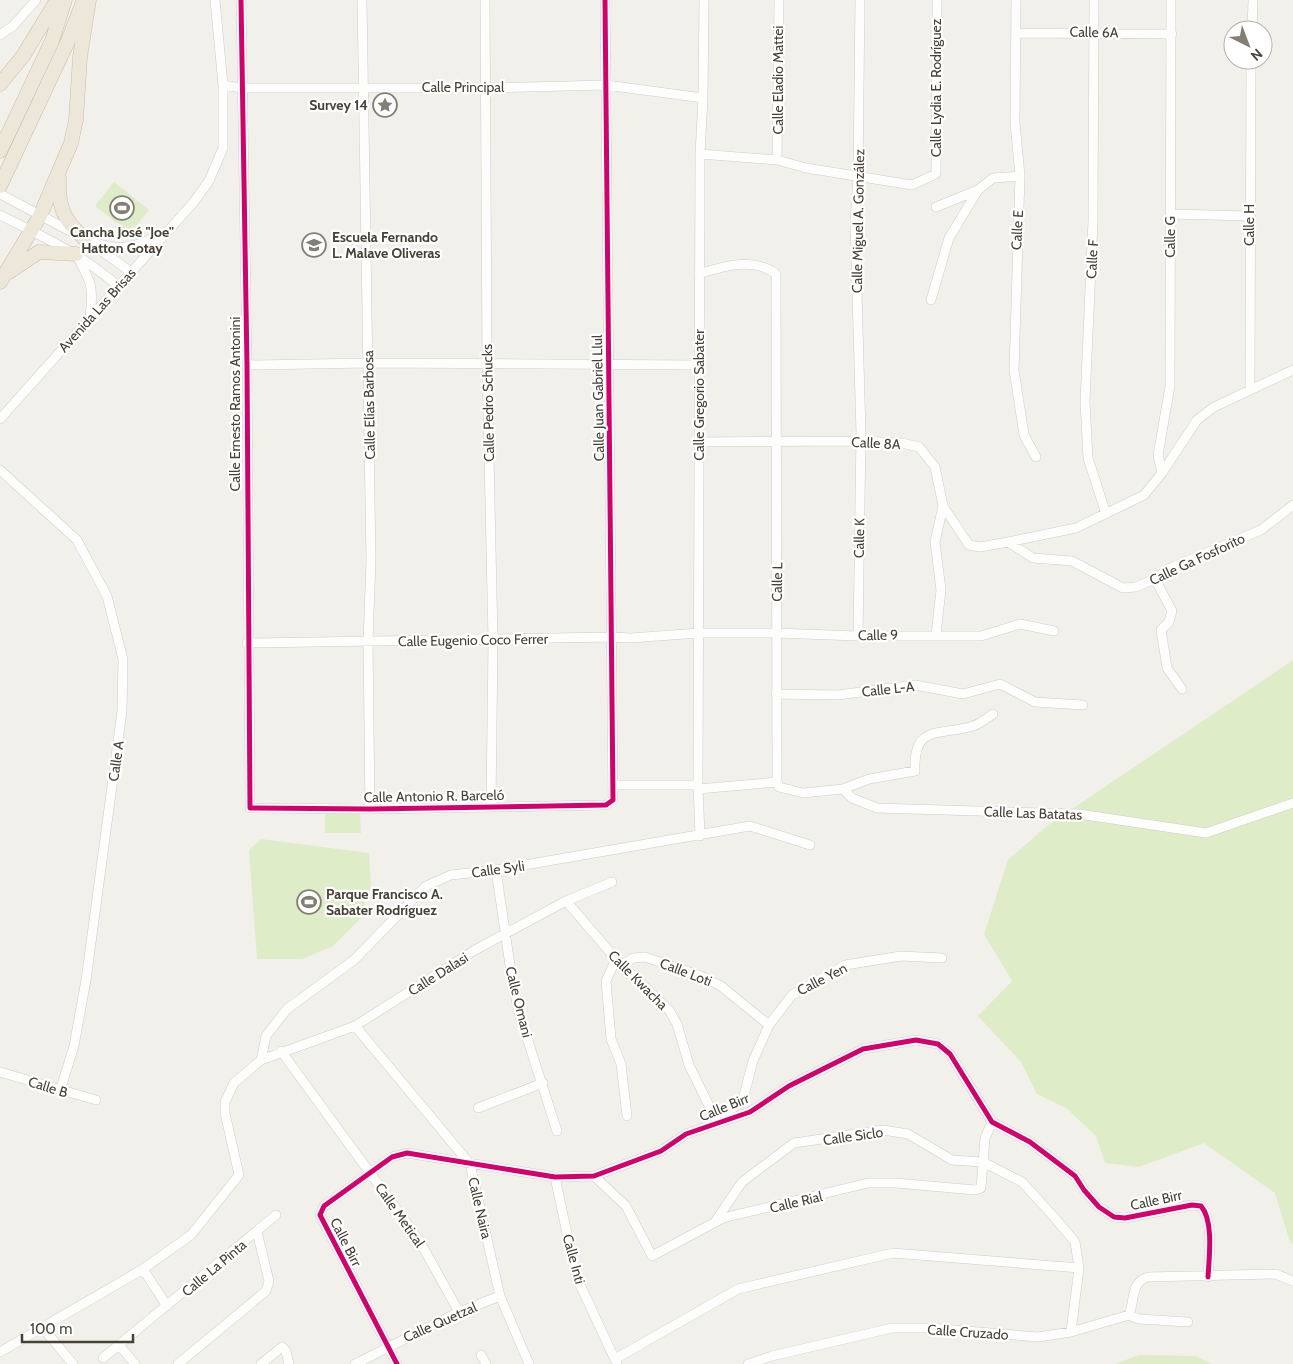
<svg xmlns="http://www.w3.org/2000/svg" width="1293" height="1364" font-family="Cabin,sans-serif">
<rect width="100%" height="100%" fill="#f2f0ea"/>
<!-- green -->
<path fill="#deedc8" d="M114 182 149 210 130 233 95 206Z
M1293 660V1244L1290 1242 1275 1193 1204 1143 1139 1167 1105 1163 1096 1136 1066 1108 1037 1094 1021 1062 978 1016 1012 981 984 934 1008 860 1047 826Z
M360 813 361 833H325V814Z
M261 839 369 853 371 885 360 919 333 946 302 959H257L249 850Z
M1139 1355 1196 1356 1212 1364H1115Z"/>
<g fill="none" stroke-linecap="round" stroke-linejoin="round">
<!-- minor casing -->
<g stroke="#d0cdc8" stroke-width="10">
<path id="minor" d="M241 0 247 365 250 808 370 809 606 805 613 800 605 0
M362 0 371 561 368 641 370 809
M485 0 487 364 493 640 491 806
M1016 0 1015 123 1020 176 1014 370 1024 435 1036 457
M1094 0 1093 221 1085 402 1088 458 1106 514
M1252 30 1253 0
M1016 33 1172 34
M0 35 13 26 36 0
M223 85 242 88H485L606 85 703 98
M700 154 777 160 806 168 912 185 936 174 937 0
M777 160 779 0
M0 194 85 239 131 272
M936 207 978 190 993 178 1020 176
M1170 214 1249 216
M0 215C42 236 83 255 118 286
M96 243C123 252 138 246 162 234
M76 254C91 282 94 286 90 317
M699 274C723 266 754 257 776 274L777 782
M931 300 949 238 978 190
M247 365 368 363 699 365
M1250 390 1251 60
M0 419 193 203 209 181 223 148V85L215 0
M698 442 860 441 902 443 919 447 935 467 943 506 935 542 941 590 936 634
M0 470 77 540 107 596 123 659 122 711 86 980 74 1046 60 1091
M1162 473 1158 455 1170 386 1171 0
M943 506 969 545 980 547 1008 542 1033 558 1072 561 1123 588 1136 587 1155 579 1168 569 1261 530 1293 505
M1008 542 1076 528 1144 495 1162 473 1197 420 1214 407 1293 370
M1155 579 1172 611 1169 622 1161 630 1167 668 1182 689
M858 636 861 433 855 223 858 176 860 0
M247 643 612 637 631 638 699 633H776L858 636H981L1020 624 1054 631
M776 694 838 695 915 685 963 694 1000 684 1035 702 1083 705
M777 782 779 787 803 793 843 789 852 798 877 808 1079 814 1206 833 1293 803
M613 785H698
M698 789 777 782
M843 789 869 779 915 771C913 724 939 736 973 726 980 724 987 718 993 714
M700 836 698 785 700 154 703 98 704 0
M496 870 512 979 519 1013 557 1131
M566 901 616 959 669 1010 677 1024 689 1065 717 1122 743 1099 753 1061 769 1025 792 995 845 965 901 956 942 958
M616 959 606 981 611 1039 621 1064 627 1116
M622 966 633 958 645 957 701 976 721 986 769 1025
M355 1026 470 1164 500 1296 529 1364
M281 1051 419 1240 459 1312
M261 1060 266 1036 287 1009 354 960 426 886 451 875 496 870 750 826 810 845
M0 1072 96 1100
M478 1108 543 1083
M594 1176 626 1206 652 1256 723 1218 868 1183H896L975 1190 981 1188 985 1138 992 1122
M555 1177 576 1276 617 1364
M715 1222 742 1182 794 1143 883 1130 908 1134 952 1160 983 1162 1022 1182 1054 1217 1075 1242 1079 1268 1071 1332
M143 1269 191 1235 239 1175 225 1113V1102L234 1083 261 1060 355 1026 475 950 566 901 612 882
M1129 1315C1135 1301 1130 1282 1148 1277L1276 1274 1293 1281
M42 1327 73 1364
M119 1345 135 1364
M0 1352 143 1269 167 1306
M481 1355 486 1364
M103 1358 276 1215
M615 1359 738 1289 893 1253 1079 1268
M178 1364 266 1291 269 1281 257 1232
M261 1364 282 1347 286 1351 289 1364
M355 1364 459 1312 500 1296
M397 1364 320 1215 324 1206 392 1157 407 1153 555 1177 594 1176 661 1151 686 1134 750 1112 789 1086 863 1049 916 1040 938 1044 950 1054 992 1122 1030 1142 1075 1176 1084 1190 1099 1207 1114 1217 1125 1218 1192 1205 1201 1206C1214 1221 1209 1258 1208 1277
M748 1364 772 1356 892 1328H930L1038 1337 1071 1332 1129 1315 1139 1319 1188 1322"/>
</g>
<!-- highway casing -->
<g stroke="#cbbea4" stroke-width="15">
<path id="highway" d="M0 84 23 56 57 0
M0 151 52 41 65 0
M59 177C58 207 63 220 85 239
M0 186 68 41 83 2
M9 272 39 252 76 254
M0 282 40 216 71 143 76 120 80 57 89 0"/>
</g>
<!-- minor -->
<use href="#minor" stroke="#fdfdfc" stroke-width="9"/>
<!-- highway -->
<use href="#highway" stroke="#ede7d9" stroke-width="14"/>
<!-- cycleway casing -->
<g stroke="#fff" stroke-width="8">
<path id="cycleway" d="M241 0 247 365 250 808 370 809 606 805 613 800 605 0
M397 1364 320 1215 324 1206 392 1157 407 1153 555 1177 594 1176 661 1151 686 1134 750 1112 789 1086 863 1049 916 1040 938 1044 950 1054 992 1122 1030 1142 1075 1176 1084 1190 1099 1207 1114 1217 1125 1218 1192 1205 1201 1206C1214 1221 1209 1258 1208 1277"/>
</g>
<!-- cycleway -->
<use href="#cycleway" stroke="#d6006c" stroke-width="5"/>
</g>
<!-- icons -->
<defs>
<g id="sight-ring" transform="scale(1.25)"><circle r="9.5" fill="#fff" stroke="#847f74" stroke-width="1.5"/><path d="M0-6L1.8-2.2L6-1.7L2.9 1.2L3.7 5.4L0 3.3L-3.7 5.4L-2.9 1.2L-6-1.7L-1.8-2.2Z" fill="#847f74"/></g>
<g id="stadium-ring" transform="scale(1.25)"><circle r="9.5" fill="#fff" stroke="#847f74" stroke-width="1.5"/><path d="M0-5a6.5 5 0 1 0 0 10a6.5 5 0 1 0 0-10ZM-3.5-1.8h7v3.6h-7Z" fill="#847f74"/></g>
<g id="school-ring" transform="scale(1.25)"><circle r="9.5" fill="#fff" stroke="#847f74" stroke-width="1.5"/><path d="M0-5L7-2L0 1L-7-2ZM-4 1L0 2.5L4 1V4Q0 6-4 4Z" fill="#847f74"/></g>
</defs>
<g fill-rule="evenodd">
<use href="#sight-ring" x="385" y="105"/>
<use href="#stadium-ring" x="122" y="208"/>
<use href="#school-ring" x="314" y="245"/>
<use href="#stadium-ring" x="309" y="902"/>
</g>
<g text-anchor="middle" stroke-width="4.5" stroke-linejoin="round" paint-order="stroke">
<!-- street labels -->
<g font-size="14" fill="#484235" stroke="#fff">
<text transform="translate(1094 32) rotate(1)" y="5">Calle 6A</text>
<text transform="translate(778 80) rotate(-90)" y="5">Calle Eladio Mattei</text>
<text x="463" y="92">Calle Principal</text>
<text transform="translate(936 88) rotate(-90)" y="5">Calle Lydia E. Rodríguez</text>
<text transform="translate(858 221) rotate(-89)" y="5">Calle Miguel A. González</text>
<text transform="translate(1249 225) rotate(-90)" y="5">Calle H</text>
<text transform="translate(1017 230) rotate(-87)" y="5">Calle E</text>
<text transform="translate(1170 237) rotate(-90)" y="5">Calle G</text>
<text transform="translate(1092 259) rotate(-87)" y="5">Calle F</text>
<text transform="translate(97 310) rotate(-48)" y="5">Avenida Las Brisas</text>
<text transform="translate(699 395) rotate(-90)" y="5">Calle Gregorio Sabater</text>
<text transform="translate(598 398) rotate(-91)" y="5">Calle Juan Gabriel Llul</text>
<text transform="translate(488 403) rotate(-91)" y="5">Calle Pedro Schucks</text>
<text transform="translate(235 404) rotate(-90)" y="5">Calle Ernesto Ramos Antonini</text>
<text transform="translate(369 405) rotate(-91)" y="5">Calle Elías Barbosa</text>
<text transform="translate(876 443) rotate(3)" y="5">Calle 8A</text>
<text transform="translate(859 538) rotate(-89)" y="5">Calle K</text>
<text transform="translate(1197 559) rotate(-25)" y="5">Calle Ga Fosforito</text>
<text transform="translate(777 582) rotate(-89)" y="5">Calle L</text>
<text transform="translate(878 635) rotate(-1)" y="5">Calle 9</text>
<text transform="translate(473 640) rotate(-1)" y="5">Calle Eugenio Coco Ferrer</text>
<text transform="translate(888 689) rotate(-6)" y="5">Calle L-A</text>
<text transform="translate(116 761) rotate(-82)" y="5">Calle A</text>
<text transform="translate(434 796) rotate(-1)" y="5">Calle Antonio R. Barceló</text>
<text transform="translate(1033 813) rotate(2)" y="5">Calle Las Batatas</text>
<text transform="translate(498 869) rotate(-8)" y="5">Calle Syli</text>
<text transform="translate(686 972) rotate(21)" y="5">Calle Loti</text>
<text transform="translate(438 974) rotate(-32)" y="5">Calle Dalasi</text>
<text transform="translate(822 979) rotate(-27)" y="5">Calle Yen</text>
<text transform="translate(638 980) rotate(45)" y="5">Calle Kwacha</text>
<text transform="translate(519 1002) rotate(76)" y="5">Calle Omani</text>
<text transform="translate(48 1087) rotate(17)" y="5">Calle B</text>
<text transform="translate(724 1107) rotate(-22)" y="5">Calle Birr</text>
<text transform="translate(853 1136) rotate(-8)" y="5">Calle Siclo</text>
<text transform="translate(1156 1200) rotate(-12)" y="5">Calle Birr</text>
<text transform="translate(796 1202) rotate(-13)" y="5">Calle Rial</text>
<text transform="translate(480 1208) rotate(77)" y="5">Calle Naira</text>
<text transform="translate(400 1215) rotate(55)" y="5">Calle Metical</text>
<text transform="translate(346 1242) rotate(63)" y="5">Calle Birr</text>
<text transform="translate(574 1259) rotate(75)" y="5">Calle Inti</text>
<text transform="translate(214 1268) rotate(-40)" y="5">Calle La Pinta</text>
<text transform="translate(440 1322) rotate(-24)" y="5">Calle Quetzal</text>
<text transform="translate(968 1332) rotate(4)" y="5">Calle Cruzado</text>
</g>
<!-- poi labels -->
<g font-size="14" font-weight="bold" fill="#484235" stroke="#fff" text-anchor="start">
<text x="368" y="110" text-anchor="end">Survey 14</text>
<text x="122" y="237" text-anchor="middle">Cancha José "Joe"<tspan x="122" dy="16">Hatton Gotay</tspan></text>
<text x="332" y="242">Escuela Fernando<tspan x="332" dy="16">L. Malave Oliveras</tspan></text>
<text x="326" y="899">Parque Francisco A.<tspan x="326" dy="16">Sabater Rodríguez</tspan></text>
</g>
</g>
<!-- north arrow -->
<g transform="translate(1248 45) rotate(138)"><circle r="24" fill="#ffffff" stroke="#b6b3ae"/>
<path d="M0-4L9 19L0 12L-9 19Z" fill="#847f74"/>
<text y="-8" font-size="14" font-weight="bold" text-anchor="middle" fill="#484235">N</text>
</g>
<!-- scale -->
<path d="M22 1334v8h111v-8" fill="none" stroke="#484235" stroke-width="2.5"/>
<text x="30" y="1334" font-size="15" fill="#484235" stroke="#ffffff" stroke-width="4" paint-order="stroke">100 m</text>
</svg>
